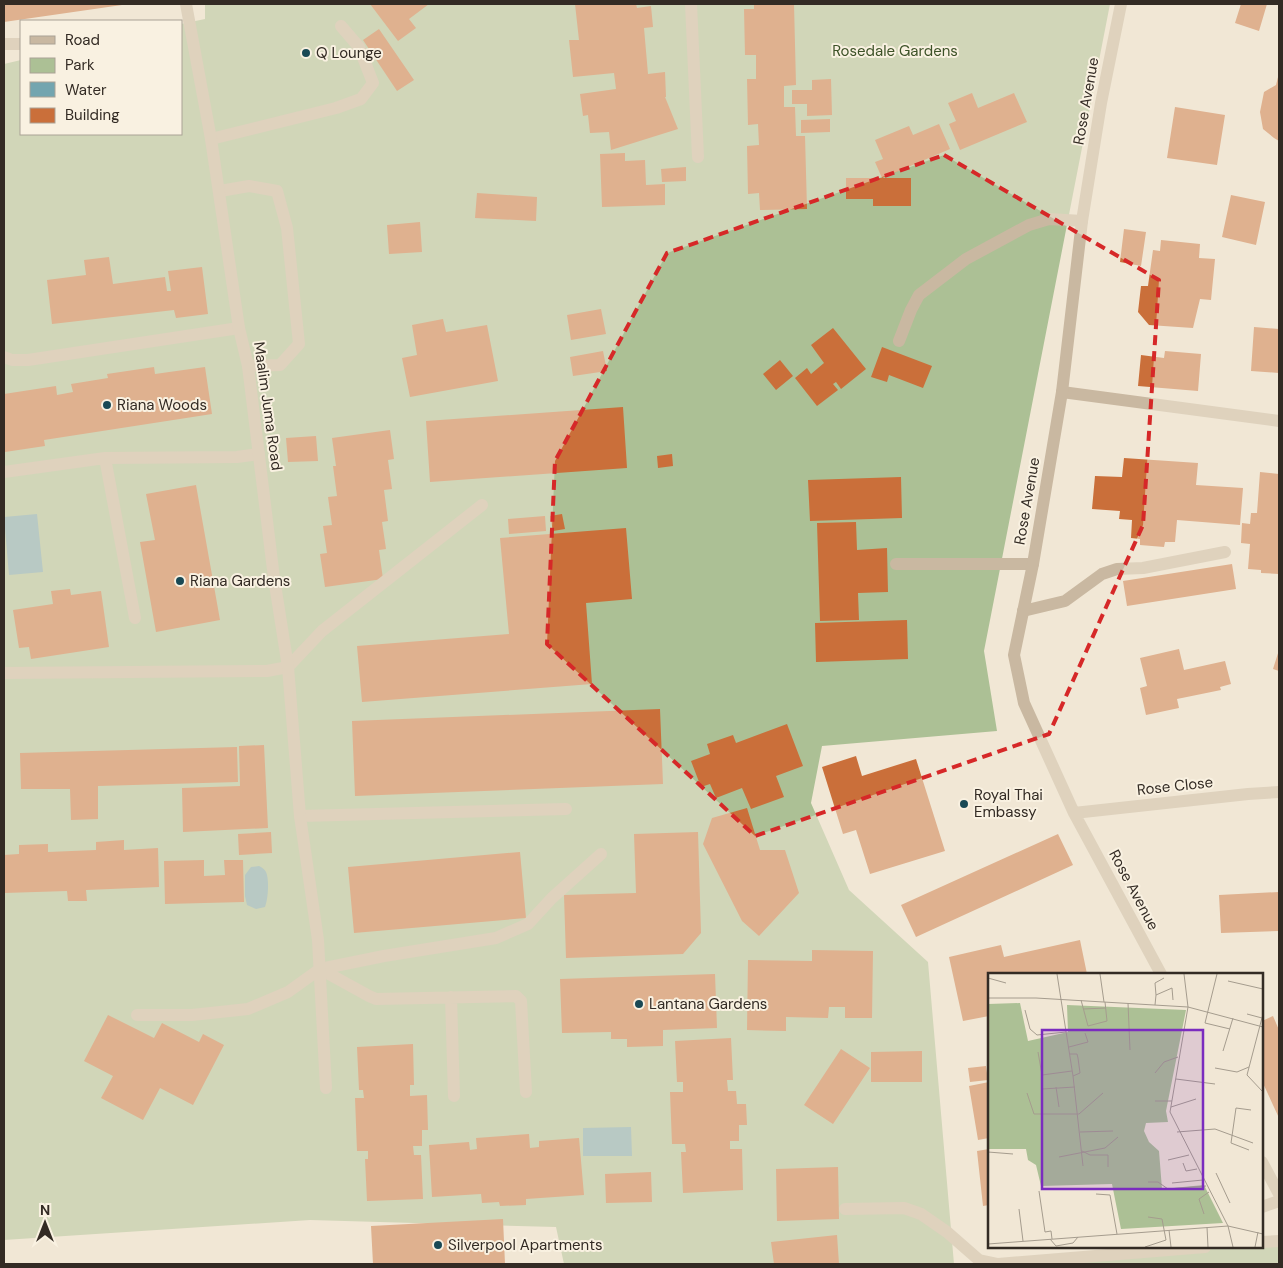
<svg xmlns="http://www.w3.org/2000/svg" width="1283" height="1268" font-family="'DM Sans',sans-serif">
<rect width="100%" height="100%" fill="#f1e7d5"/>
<!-- green -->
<path fill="#acc095" d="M205 4H1110L984 651 997 731 822 746 811 803 849 890 928 962 954 1264H564L556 1227 310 1220 4 1240V64L21 60V134H181V24L205 19Z
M1279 1236V1264H1018L1177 1247H1262Z"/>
<!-- water -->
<path fill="#73a5af" d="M37 514 43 572 9 575 4 517Z
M259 866C263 868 266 870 267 875 269 883 268 899 265 907L256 909 247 905 245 896V875L251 867Z
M631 1127 632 1156H583V1128Z"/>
<!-- building -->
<path fill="#ca6f3a" d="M4 4H122V5L4 22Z
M370 4H429L409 19 416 28 398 41Z
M575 4H636L637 8 651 6 653 27 644 28 648 74 665 72 666 97H665L678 129 611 150 609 132 590 133 588 115 583 116 580 94 616 89 614 73 573 77 569 40H579Z
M754 4H794L796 85 784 86V107H795L796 136H805L807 209 760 210 759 193 748 194 747 146 759 145 758 124 748 125 747 79H756V55H745L744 9H754Z
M1241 4H1267L1259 31 1235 23Z
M379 29 414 80 397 91 363 40Z
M1279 73V141L1274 138 1263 129 1260 112 1264 92 1276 85Z
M831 79 832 115 807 116V104H792V90H812V80Z
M972 93 978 108 1014 93 1027 122 960 150 949 124 956 121 948 103Z
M1175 107 1225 115 1217 165 1167 158Z
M830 119V132L801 133V120Z
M939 124 950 149 882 178 875 162 883 159 875 140 909 126 913 135Z
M625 153V161L645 160 646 185 665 184V205L602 207 600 154Z
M686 167V181L662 182 661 169Z
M846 178H911V206H873V199H846Z
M477 193 537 197 536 221 475 218Z
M1231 195 1265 202 1256 245 1222 237Z
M420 222 422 252 389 254 387 225Z
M1124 229 1146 232 1141 266 1120 262Z
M1161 240 1200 244 1199 258 1215 259 1211 300 1200 299 1193 328 1149 325 1138 312 1141 286H1148L1153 250 1160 251Z
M109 257 113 284 165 277 167 291H171L168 271 202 267 208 314 176 318 174 310 52 324 47 280 86 275 84 260Z
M601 309 606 334 571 340 567 315Z
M443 319 446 332 487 325 498 381 410 397 402 358 417 355 412 325Z
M1254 327 1279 329V373L1251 371Z
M833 328 866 369 841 389 836 382 833 384 838 390 817 406 795 378 807 368 811 374 824 363 811 345Z
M882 347 932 366 923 388 889 375 887 382 871 377Z
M603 351 607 371 573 376 570 357Z
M1165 351 1201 354 1198 391 1138 386 1141 355 1164 358Z
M780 360 793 376 776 390 763 374Z
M154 367 155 374 205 367 212 414 44 440 45 446 5 452 4 394 56 386 57 395 73 392 71 384 108 378 107 374Z
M623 407 627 468 430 482 426 421Z
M390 430 394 459 388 460 392 489 384 490 388 521 382 522 386 549 379 550 383 579 325 587 320 554 327 553 323 526 332 525 328 497 337 496 333 466H336L332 438Z
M316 436 318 461 288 462 286 438Z
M672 454 673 466 658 468 657 456Z
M1124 458 1198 463 1196 485 1243 488 1240 525 1177 520 1175 542H1165L1164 547 1140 545V539L1131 538 1132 520 1119 519 1120 511 1092 509 1095 476 1122 477Z
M1260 472 1279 474V574L1261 573V570L1248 569 1250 544 1241 543 1242 523 1250 524 1251 513H1257Z
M901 477 902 518 810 521 808 480Z
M196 485 220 620 156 632 140 542 155 540 146 494Z
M562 514 565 529 553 531 550 516Z
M545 516 546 531 509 534 508 519Z
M856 522 857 550 887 548 888 592 858 593 859 620 820 621 817 523Z
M626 528 632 599 586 603 592 684 362 702 357 646 509 634 500 538Z
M1232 564 1236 589 1127 606 1123 581Z
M70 589 71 595 101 591 109 647 31 659 29 647 19 648 13 610 53 604 51 591Z
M907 620 908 659 816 662 815 623Z
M1179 649 1184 670 1225 661 1231 684 1220 687 1221 690 1177 699 1179 708 1146 715 1140 688 1147 686 1140 658Z
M1279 650V671L1273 669Z
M660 709 663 784 355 796 352 721Z
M787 724 803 766 776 776 784 797 751 809 742 788 716 798 710 784 701 787 691 761 710 754 707 744 733 735 736 743Z
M264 745 268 828 183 832 182 788 240 786 239 746Z
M237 747 238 782 98 786V819L71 820 70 789H21L20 753Z
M856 756 862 776 916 759 945 851 870 874 856 830 843 834 822 767Z
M747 808 760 850H785L799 893 759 936 742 921 703 844 712 818Z
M271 832 272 853 239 855 238 834Z
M698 832 701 933 683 954 566 958 564 895 636 893 634 834Z
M1058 834 1073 865 916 937 901 905Z
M124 840V850L158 848 159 887 86 890 87 901H68L67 891 4 893V855L19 854V845L48 844V852L96 850V842Z
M520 852 526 918 354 933 348 867Z
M204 860V876L225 875 224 860H243L244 902 165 904 164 861Z
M1279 892V931L1221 933 1219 895Z
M1080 940 1087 974H989V1016L963 1021 949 957 1001 945 1004 957Z
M812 950 873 951 872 1018H845V1007H829L828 1018 786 1017V1031L747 1030 748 960 812 961Z
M715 974 717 1028 663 1030V1046L627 1047V1039H611V1032L562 1033 560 979Z
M108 1015 154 1038 162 1023 199 1042 203 1034 224 1045 193 1105 160 1088 143 1120 101 1098 113 1076 84 1061Z
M1273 1016 1279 1030V1118L1262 1081V1021Z
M731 1038 733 1080H727L728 1091H736L737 1104H746L747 1125H739V1141H730V1149H742L743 1190 683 1193 681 1152H686L685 1144H672L670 1092H683V1082H677L675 1041Z
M413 1044 414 1085H410V1096L427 1095 428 1130H422V1146H413L414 1155H421L423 1199 367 1201 365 1159H368V1151H357L355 1098H364L363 1090H359L357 1047Z
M841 1049 870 1068 833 1124 804 1105Z
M922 1051V1082H871V1052Z
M986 1066 988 1080 970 1082 968 1068Z
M989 1082V1138L978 1140 969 1086Z
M529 1134 530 1148 539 1147V1141L579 1138 584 1195 526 1199V1205L500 1206 499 1202 482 1203 481 1194 432 1197 429 1145 469 1142 470 1150 477 1149 476 1138Z
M989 1149V1205L983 1206 977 1151Z
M838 1167 839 1219 777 1221 776 1169Z
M651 1172 652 1202 606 1203 605 1174Z
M503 1219 505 1264H373L371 1226Z
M837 1235 839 1264H774L771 1242Z"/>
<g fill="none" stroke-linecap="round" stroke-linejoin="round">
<!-- lane -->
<path stroke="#c9b8a1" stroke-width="12" d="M4 44H21
M211 139 336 108 361 99 373 83 359 47 341 26
M220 191 249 186 277 191 287 228 299 344 280 365 248 366
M899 341 911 310 919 295 966 259 1029 225 1049 219 1082 221
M4 357 12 360H28L239 328
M1062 392 1279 421
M105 458 135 618
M4 472 105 458 237 457 259 454
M896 564H1033
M1023 611 1065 601 1102 574 1117 569 1143 568 1225 552
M4 673 267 671 288 667 322 631 482 505
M300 816 566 809
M320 969 384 956 496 938 528 924 552 898 601 854
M320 969 369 996 376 999 516 996 521 1001 526 1092
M451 997 454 1096
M1262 1207 1279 1201
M845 1209 904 1208 921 1214 947 1232 979 1260 998 1264 1205 1247
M1262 1242 1279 1241"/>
<!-- street -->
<path stroke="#c9b8a1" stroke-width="12" d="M186 4 211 139 239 328 248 366 274 578 288 667 300 816 318 940 326 1088
M691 4 698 157
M1121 4 1101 103 1082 221 1062 392 1033 564 1014 655 1024 703 1074 813 1161 974
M1074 813 1248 794 1279 792
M137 1015H192L248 1009 288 992 320 969
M1262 1162 1279 1194"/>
</g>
<!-- marked area -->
<path d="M0 0H1283V1268H0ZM944 155 1159 280 1143 525 1049 734 755 836 547 644 555 461 667 253Z" fill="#f1e7d5" fill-opacity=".55" fill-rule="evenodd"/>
<path fill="none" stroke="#d62828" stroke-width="4" stroke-dasharray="10 6" stroke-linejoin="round" d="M944 155 1159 280 1143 525 1049 734 755 836 547 644 555 461 667 253Z"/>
<!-- markers -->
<g fill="#194955" stroke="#f9f1e1" stroke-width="2">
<circle cx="306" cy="53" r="5"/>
<circle cx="107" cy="405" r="5"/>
<circle cx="180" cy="581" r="5"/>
<circle cx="964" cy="804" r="5"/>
<circle cx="639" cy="1004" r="5"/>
<circle cx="438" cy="1245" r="5"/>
</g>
<g text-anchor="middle" stroke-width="4" stroke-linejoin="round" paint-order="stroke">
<!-- park labels -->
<g font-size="15" fill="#3d5227" stroke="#f9f1e1">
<text x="895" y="56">Rosedale Gardens</text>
</g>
<!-- poi labels -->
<g font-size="15" fill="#332b24" stroke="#f9f1e1" text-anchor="start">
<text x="316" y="58">Q Lounge</text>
<text x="117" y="410">Riana Woods</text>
<text x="190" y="586">Riana Gardens</text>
<text x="974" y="800">Royal Thai<tspan x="974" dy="17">Embassy</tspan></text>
<text x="649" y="1009">Lantana Gardens</text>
<text x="448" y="1250">Silverpool Apartments</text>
</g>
<!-- street labels -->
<g font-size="15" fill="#332b24" stroke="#f9f1e1">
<text transform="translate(1086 101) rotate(-80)" y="5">Rose Avenue</text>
<text transform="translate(268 406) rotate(82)" y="5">Maalim Juma Road</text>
<text transform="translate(1027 501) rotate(-80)" y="5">Rose Avenue</text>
<text transform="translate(1175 786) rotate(-6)" y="5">Rose Close</text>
<text transform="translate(1134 890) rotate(62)" y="5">Rose Avenue</text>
</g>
</g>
<!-- overview -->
<g transform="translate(988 973)">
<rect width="275" height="275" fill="#f1e7d5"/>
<path d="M32 30 40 68 80 59 79 32 198 37 178 138 180 149 158 150 156 158 161 169 171 178 174 216 216 212 235 250 133 256 124 211 53 213 48 192 40 187 38 176H0V31Z" fill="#acc095"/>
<path fill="none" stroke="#a59c8e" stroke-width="1" d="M69 1 85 103 95 193M112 1 116 29M196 1 200 34 182 139 240 253 245 274M229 1 217 50 242 56M0 5 18 10M240 8 275 16M168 22 167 10 176 5M0 25H48L200 34 275 54M93 27 100 53 119 48 117 29M140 30 142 77M167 32 168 22 184 15 185 27M95 36 118 35M37 37 42 56 49 62 78 59M259 41 274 45M275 41 259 102 275 119M81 74 100 69 97 60M235 78 245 45M50 79 54 102 84 98M82 81H89L90 85 92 100 85 103M227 95 249 99 261 94M167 100 176 89 190 84M188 106 227 111M68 114 71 134M54 116 87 114M39 120 46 141H91L115 120M167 128H184M183 134 208 126M92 159 125 158M189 159 227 156 265 170M261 177 243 170 248 135 263 137M94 178 102 182H120V194M0 179 25 181M71 184 117 175 130 164M180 187 201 182M195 190 198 198 209 196M228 200 242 230M160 209H170L180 216 218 213M184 210 215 207M51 218 57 259 63 258 64 266M108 221 122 222 129 261M31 236 35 268M216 241 211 226 221 219M219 254 220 274M181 257 183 274M62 266 68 273 85 270 90 264M0 271 240 253 275 261M157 274 178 267 174 246 160 244M267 274 270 259"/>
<path fill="#7b2cbf" fill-opacity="0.15" stroke="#7b2cbf" stroke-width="2.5" d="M54 57H215V216H54Z"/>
<rect width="275" height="275" fill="none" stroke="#332b24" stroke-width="2.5"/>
</g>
<!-- border -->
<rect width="1283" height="1268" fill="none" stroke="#332b24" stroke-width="10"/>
<!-- legend -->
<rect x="20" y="20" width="162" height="115" fill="#f9f1e1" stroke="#aaa295"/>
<rect x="30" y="36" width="25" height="8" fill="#c9b8a1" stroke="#aaa295"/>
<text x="65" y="45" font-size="15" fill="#332b24">Road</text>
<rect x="30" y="58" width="25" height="15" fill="#acc095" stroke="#aaa295"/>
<text x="65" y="70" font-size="15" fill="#332b24">Park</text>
<rect x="30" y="82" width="25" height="15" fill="#73a5af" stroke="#aaa295"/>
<text x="65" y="95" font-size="15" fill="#332b24">Water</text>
<rect x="30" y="108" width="25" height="15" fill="#ca6f3a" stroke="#aaa295"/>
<text x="65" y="120" font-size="15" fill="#332b24">Building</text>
<!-- north arrow -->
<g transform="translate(45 1223)" stroke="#f9f1e1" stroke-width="4" paint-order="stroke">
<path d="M0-4L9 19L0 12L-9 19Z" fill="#332b24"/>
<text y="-8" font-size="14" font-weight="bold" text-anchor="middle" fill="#332b24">N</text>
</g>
</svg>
